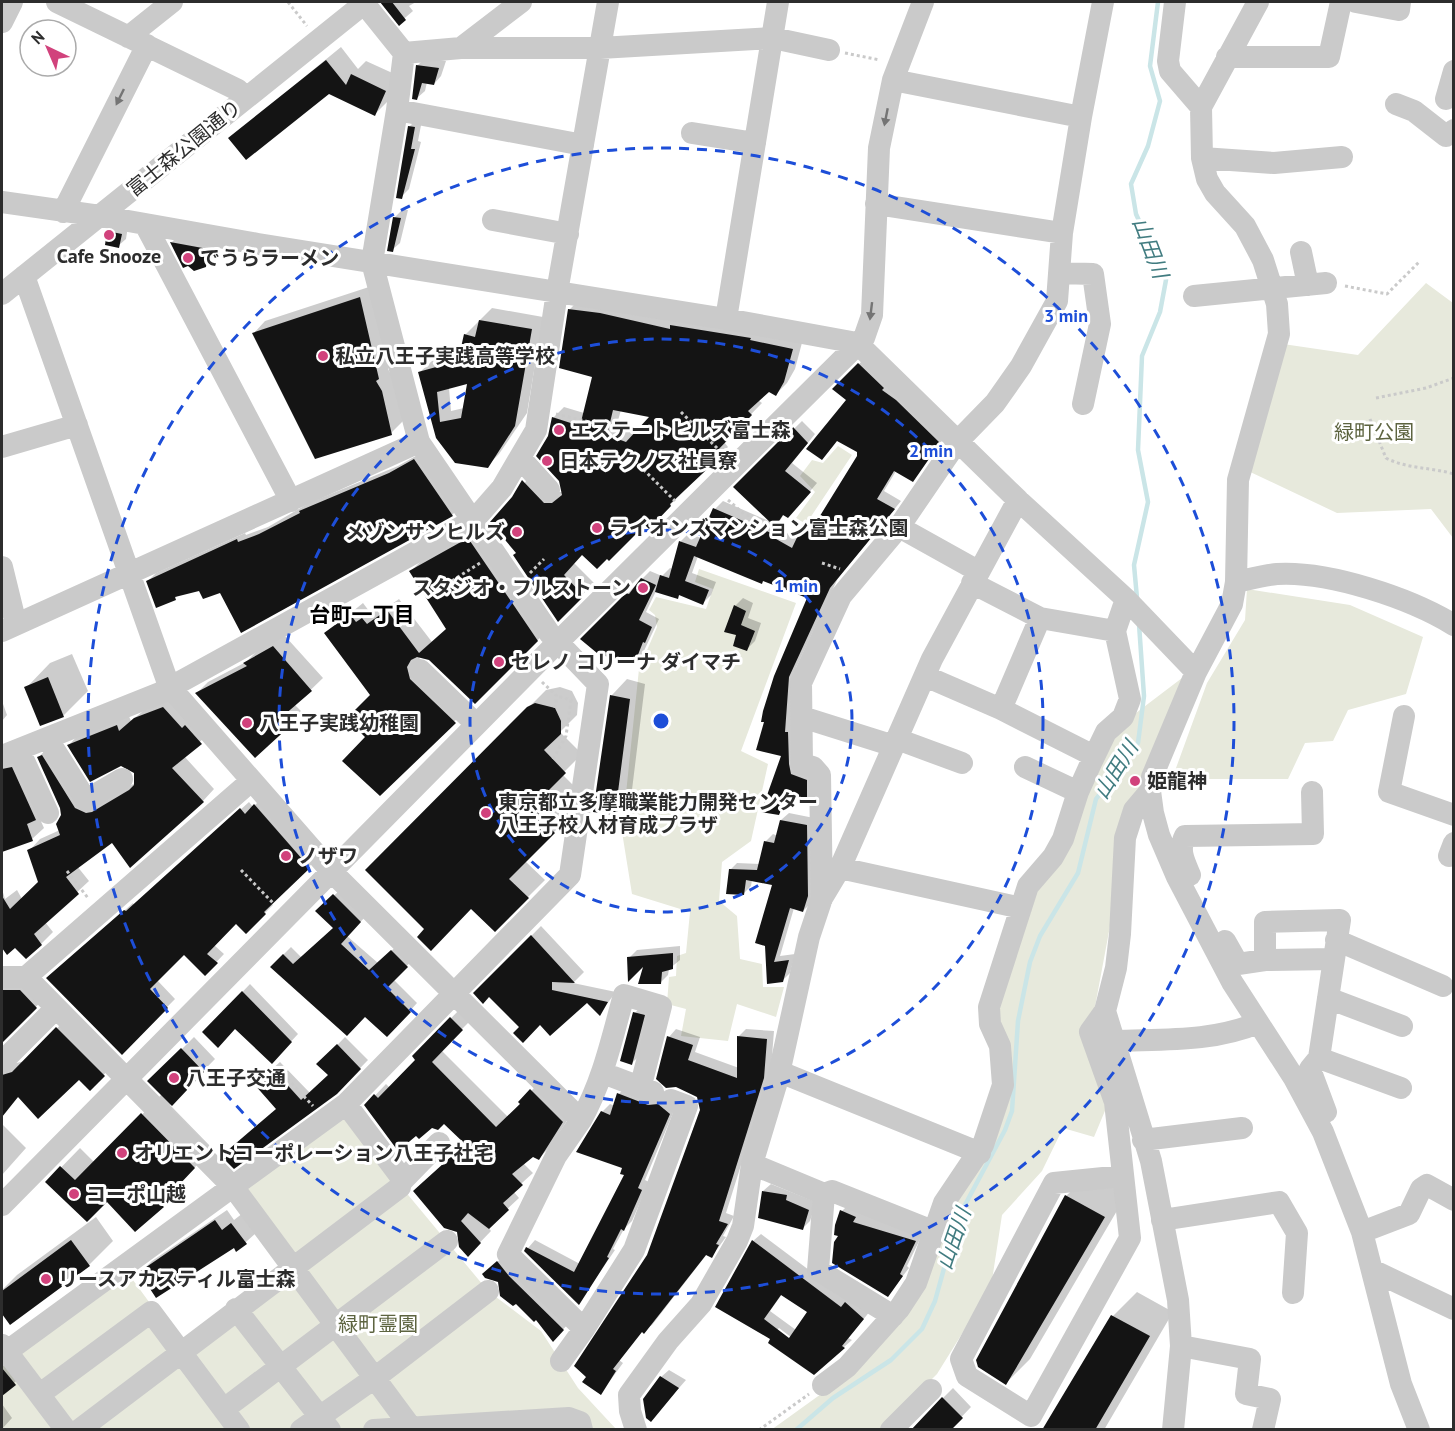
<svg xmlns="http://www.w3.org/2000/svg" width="1455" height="1431" font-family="'PT Sans','Noto Sans JP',sans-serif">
<rect width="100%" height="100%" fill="#fff"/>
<!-- green -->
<path fill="#e7e9dc" d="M1426 283 1453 303V538L1431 509 1337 513 1246 470 1283 344 1358 355Z
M838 446 852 455 806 524 796 518 815 492 800 476 812 460 823 463Z
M699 569 796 603 741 751 768 764 751 841 722 862 719 901 737 916 740 959 762 964 763 987H784L776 1017 737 1004 728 1041 681 1036 686 1009 667 1004 669 977 676 976 677 956 686 953 690 912 632 894 622 832 639 669 657 627 655 615 649 610 656 597 706 609 713 589 695 582Z
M1247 589 1350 605 1423 637 1406 694 1348 710 1333 741 1305 743 1288 779H1172L1207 683 1245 620Z
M1186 675 1113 910 1094 1012 1107 1106 1094 1137 1063 1128 1042 1171 1002 1215 991 1287 937 1374 882 1429 771 1430 853 1371 999 1122 996 1010 1037 891 1086 796 1111 740 1132 716Z
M346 1104 404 1190 488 1291 541 1331 578 1388 616 1429 2 1430V1355L122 1265 182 1347 288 1267 234 1188Z"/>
<!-- shadow -->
<path fill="#0003" fill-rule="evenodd" d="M382 2H416L409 6 413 11 399 23Z
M341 47 358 69 366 61 399 76 389 100 375 114 328 93 230 138Z
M425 58 446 61 441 76 434 84 427 82 425 91 417 98V66Z
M417 119 422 120 418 141 421 142 409 189 401 197 409 127Z
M402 210H408L400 243 392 250 395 217Z
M116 224 128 226 126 239 118 246 108 232Z
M179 235 215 241 214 258 206 266 172 242Z
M372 286 390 366 388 369 393 378 403 421 391 433 254 333 265 321Z
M581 298 803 339 795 369 787 383 776 394 768 390 758 400 762 403 724 442 728 447 649 526 645 523 583 553 574 563 594 583 558 619 518 552 514 498 534 470 556 492H563L549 437 553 418 564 407 584 413 594 376 570 309ZM621 410 652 416 638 432 617 424Z
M492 308 543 317 527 413 499 454 487 466 456 461 420 372 432 361 461 353 465 335ZM469 382 464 408 451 411 449 388Z
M867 356 947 434 913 480 896 471 884 491 901 501 838 578 796 668 814 772V792L807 800 792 793 787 805 778 813 783 755 758 749 809 597 698 556 692 573 716 582 711 595 703 603 681 594 677 597 656 591 646 612 659 619 642 655 634 663 582 639 650 571 662 576 670 568 673 569 681 541 689 533 701 538 715 509 723 501 771 522 735 487 802 421 815 434 792 463 817 483 796 508 784 514 776 527 798 539 810 522 817 524 858 456 849 400 834 389Z
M421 453 460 507 452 515 241 631 220 591 200 589 179 594 175 598 148 581 156 573 245 533 246 535 268 527 309 503 398 466Z
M481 527 550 628 475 702 430 659 419 656 422 667 466 710 380 794 367 737 372 695 326 633 363 603 369 611 375 607 379 613 399 599 432 642 448 629 411 571 423 559Z
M743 598 753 603 748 618 761 623 755 641 747 649 738 634 735 606Z
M285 636 323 678 295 705 302 712 255 756 197 693 208 682 246 662 257 651Z
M72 654 88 691 64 715 41 724 26 688 50 663Z
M627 679 645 684 631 798 615 814 595 810 612 695Z
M560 687 572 691 578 703 577 715 560 732 582 754 562 774 575 787 559 803 571 815 525 861 545 880 495 930 471 908 427 929 367 870 546 690Z
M175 696 212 731 184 756 214 789 203 801 112 841 77 866 89 881 45 922 53 932 41 944 15 946 7 953 2 945V889L5 899 17 890 22 899 39 883 29 851 40 839 60 830 63 815 39 757 50 745 86 796 105 801 135 783V772L121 764 69 745 80 733 128 714 131 721 148 707Z
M2 701 7 715 2 721Z
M13 759 44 828 32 839 2 850V760Z
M263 797 317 859 271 903 273 905 246 932 236 922 214 945 224 954 205 974 184 953 157 980 175 999 122 1053 56 970 133 903 134 905 249 802 253 807Z
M789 813 814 818 815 888 810 904 803 911 794 908 780 956 795 954 790 973 783 980 768 982 774 884 752 880 751 886 744 893 730 870 737 863 760 864 766 841 773 834 778 836 781 820Z
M342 888 368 914 347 936 378 963 400 943 415 958 393 979 417 1003 395 1028 365 1015 272 966 291 947 302 958 335 927 318 911Z
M541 926 584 972 573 983 616 992 600 1013 587 1001 540 1023 521 1027 490 995 475 993Z
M680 946V960L669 969 668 975 661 982 646 961 629 958 637 950Z
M2 978 48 995 3 1039 2 1047Z
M250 984 298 1034 272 1062 236 1028 204 1032Z
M642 1005 652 1008 639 1056 632 1063 635 1013Z
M462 1007 473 1018 441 1050 508 1117 542 1079 574 1110 550 1147 539 1158 533 1155 523 1163 533 1173 513 1191 519 1198 488 1227 491 1231 468 1255 459 1231 466 1144 444 1122 366 1105 386 1084 390 1088 418 1060 414 1056Z
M69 1016 115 1063 90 1089 79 1078 19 1096 7 1108 2 1102V1055L12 1064 25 1061Z
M676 1029 700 1037 695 1052 739 1068V1036L746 1029 774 1031 771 1069 726 1213 734 1216 723 1236 726 1237 712 1256 707 1254 652 1325 642 1331 619 1360 623 1363 601 1393 702 1104 693 1092 669 1037Z
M194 1037 215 1059 170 1105 213 1149 178 1184 181 1187 163 1206 107 1200 47 1182 80 1148 95 1163 162 1094 150 1081Z
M345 1037 368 1060 336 1093 278 1108 263 1077 280 1062 310 1093 330 1075 319 1064Z
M626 1086 676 1106 645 1180 649 1182 632 1221 624 1229 613 1249 615 1250 579 1303 528 1248 535 1240 580 1264 626 1174 602 1112 610 1104 615 1106 619 1094Z
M2 1124 26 1148 2 1175Z
M1091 1172 1128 1192 1030 1359 1006 1383 1066 1196Z
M771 1184 816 1202 810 1221 802 1229 763 1191Z
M849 1204 923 1233 907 1266 909 1268 888 1295 840 1235 842 1211Z
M227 1210 234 1220 243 1213 257 1232 237 1250 234 1246 141 1272 152 1261Z
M96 1217 113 1241 89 1265 10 1323 2 1311V1290L17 1275Z
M761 1234 849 1300 871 1310 848 1338 852 1340 814 1373 772 1338 717 1306 753 1241ZM782 1294 809 1311 796 1330 770 1311ZM779 1328 796 1341 795 1344 777 1330Z
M506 1255 571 1321 554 1339 536 1317 516 1302 500 1281 492 1266Z
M1137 1292 1173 1312 1104 1430H1044L1113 1316Z
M2 1346 26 1372 2 1394Z
M669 1370 686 1380 651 1420 661 1377Z
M953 1388 971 1407 949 1430H911Z
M2 1404 12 1418 2 1429Z"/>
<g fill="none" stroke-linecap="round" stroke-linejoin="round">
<!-- stream -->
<path stroke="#cae5e7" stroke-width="4.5" d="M1137 598 1134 565 1148 502 1138 450 1142 356 1160 312 1166 280 1136 214 1131 184 1148 146 1160 101 1150 66 1158 2
M796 1430 833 1398 891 1360 922 1329 935 1301 958 1218 1005 1130 1012 1111 1018 1021 1030 962 1040 936 1078 873 1096 799 1138 743 1144 696 1139 624"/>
</g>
<!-- building -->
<path fill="#141414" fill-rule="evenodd" d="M380 2H392L406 20 399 26Z
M326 60 346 85 351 74 386 91 375 116 329 94 246 160 228 138Z
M416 65 439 68 434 85 422 83 417 100 412 99Z
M408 126 415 127 411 149H415L402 199 396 198Z
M393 217 401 218 393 252 387 251Z
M107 231 122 234 119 248 105 245Z
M170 242 208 249 206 267 194 271 188 266 183 268Z
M360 297 379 379 376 381 382 391 392 435 315 459 252 333Z
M568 309 600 313 670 329V325L751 338 750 340 793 349 784 382 776 396 769 392 748 411 752 415 714 454 718 459 670 504 671 506 649 529 645 525 609 561 607 559 597 569 582 555 564 575 584 596 558 622 513 555 516 553 490 522 512 497 522 480 544 503H552L562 495 559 481 536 456 548 436 552 417 580 426 592 377 559 368ZM613 410 649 417 626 442 607 435Z
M479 320 532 329 515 426 488 468 455 463 436 438 418 372 458 361 464 334 475 337ZM467 384 461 418 440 422 437 392Z
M858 363 884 388 882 390 896 400 940 443 913 482 894 471 877 499 895 509 830 588 789 677 785 732H788L789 764 791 774 807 780V802L788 793 779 815 761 812 781 756 756 750 764 722H761L763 711 774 676 807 598 763 581 762 584 694 556 685 581 709 590 703 605 679 595 678 599 655 592 660 575 669 578 679 541 696 547 713 508 771 533 769 535 792 548 801 529 810 532 857 456V452L837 441 822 460 806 449 846 400 832 389Z
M793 427 808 443 785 471 811 492 788 518 783 515 775 527 733 487Z
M414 459 453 516 241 633 220 593 203 599 199 591 175 597 176 600 156 608 146 581 237 539 238 542 259 534 300 513 299 511 389 473Z
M468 538 538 641 475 704 429 660 417 657 411 660 407 667 410 679 456 723 380 796 342 761 365 737 352 724 356 719 351 714 370 695 324 633 350 614 356 622 362 618 367 624 387 610 419 653 446 629 409 571Z
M641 578 656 585 639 620 652 627 645 643 643 642 634 665 605 656 603 658 580 639 626 593 629 594Z
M734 605 746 611 741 625 755 631 747 651 733 646 736 635 724 632Z
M273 646 312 691 283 716 291 725 255 758 195 693 247 666 243 663Z
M48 677 64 717 40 726 24 687Z
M610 695 630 699 615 815 593 812Z
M535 703 555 708 561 721V734L544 750 566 773 546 793 559 805 543 821 555 833 509 879 529 898 495 932 471 909 431 951 417 937 424 929 365 870 527 707Z
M163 707 182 728 185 725 202 744 172 768 204 802 130 868 112 843 66 877 79 894 34 934 42 945 26 959 15 948 7 955 2 948V896L10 909 38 882 27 850 60 835 56 824 61 815 60 808 37 757 42 755 75 808 86 813 92 812 129 790 134 785V773L121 766 90 782 67 745 117 725 119 731 134 718Z
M12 767 36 820 27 824 33 841 2 852V769Z
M254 804 310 868 264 912 266 914 246 934 236 924 207 954 218 963 205 976 184 955 150 989 168 1008 122 1055 46 978 124 910 126 911 240 808 245 814Z
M780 820 807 825 808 896 803 912 790 908 774 962 789 960 783 982 767 984 765 946 755 943 772 885 746 880 744 895 726 894 729 869 757 870 764 841 774 843Z
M333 894 361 922 341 944 369 970 391 950 408 967 387 988 411 1012 387 1037 365 1017 347 1036 270 967 283 954 293 964 333 928 315 911Z
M531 935 575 983 552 982V990L608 1002 600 1016 587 1003 550 1036 540 1025 523 1043 513 1033 519 1027 489 997 483 1004 473 993Z
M673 953V969L662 972 661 984H638L643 967 628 982 627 957Z
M2 990H20L37 1008 2 1043Z
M242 991 292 1042 272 1064 235 1029 218 1048 202 1032Z
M633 1012 645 1015 632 1065 620 1061Z
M450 1017 463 1030 432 1062 496 1127 520 1104 518 1102 530 1089 563 1122 539 1160 533 1157 512 1174 523 1185 503 1203 509 1210 489 1229 468 1213 461 1221 481 1243 468 1257 459 1247 457 1232 444 1228 413 1191 465 1144 444 1124 438 1130 432 1128 419 1139 416 1136 398 1151 364 1105 374 1094 378 1098 415 1060 412 1056Z
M56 1027 105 1076 90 1091 79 1080 38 1119 18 1097 2 1117V1075L12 1072Z
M667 1036 693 1045 688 1060 737 1078V1036L767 1039 764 1078 719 1221 728 1224 716 1244 719 1245 712 1258 706 1255 644 1334 642 1332 613 1369 616 1371 601 1395 582 1382 586 1377 574 1366 647 1255 700 1110 697 1097 676 1087 666 1088 656 1079Z
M337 1044 361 1069 337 1094 234 1169 221 1156 276 1109 254 1084 272 1068 301 1100 328 1075 316 1064Z
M181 1048 204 1072 172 1106 147 1081Z
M617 1093 648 1105 658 1104 670 1114 638 1188 642 1190 624 1231 621 1229 607 1257 609 1258 579 1305 524 1251 526 1247 574 1272 624 1175 620 1174 622 1168 576 1152 601 1111 610 1115Z
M141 1113 195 1168 161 1204 164 1207 135 1232 107 1202 87 1222 45 1182 60 1166 75 1180Z
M762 1191 787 1195 786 1200 809 1210 803 1230 758 1218Z
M1065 1195 1105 1217 1006 1385 978 1367 976 1360Z
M840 1210 856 1217 853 1222 916 1241 900 1274 903 1276 888 1297 832 1263 834 1242 838 1236 834 1235 835 1225Z
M215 1220 222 1230 231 1223 247 1244 236 1252 234 1248 156 1298 139 1272Z
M71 1240 90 1266 10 1325 2 1314V1291Z
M752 1240 841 1307 845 1302 864 1319 842 1346 845 1348 814 1375 768 1343 770 1339 715 1307ZM781 1295 807 1312 789 1338 764 1319Z
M497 1261 509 1276 564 1330 553 1342 536 1320 534 1322 516 1304 513 1306 500 1296 498 1282 485 1278 482 1274Z
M1111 1315 1150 1336 1095 1430H1042Z
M2 1368 16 1385 2 1396Z
M660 1376 679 1388 651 1422 646 1418 643 1399Z
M942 1397 963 1418 951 1430H911Z"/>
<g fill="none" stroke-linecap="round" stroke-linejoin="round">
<!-- path -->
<path stroke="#cacaca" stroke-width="3" stroke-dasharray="3 3" stroke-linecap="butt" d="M288 2 307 26
M845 53 880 60
M1345 286 1387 294 1419 262
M1376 398 1426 388 1454 378
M681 412 722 453
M556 414 623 430
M1370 419 1386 458C1407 469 1430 467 1454 474
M635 461 675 501
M728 500 744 514 760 520
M822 563 840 569
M530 573 544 559
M447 584 480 563
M542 682 557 696 555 708
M553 759 566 736 571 700 557 696
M241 870 274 904
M67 871 88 898
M279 1070 313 1106
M759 1430 809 1394"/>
<!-- minor -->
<path stroke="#cacaca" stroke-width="22" d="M57 2 238 90 245 98
M1175 2 1168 61 1170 71 1201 107
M1258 2 1201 107 1202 158 1207 179 1215 193 1245 226 1263 260 1277 304 1279 334 1238 480 1236 582 1232 604 1196 672 1152 777 1150 791 1153 813 1159 835 1177 877 1232 982 1294 1078 1323 1132 1362 1232 1401 1384 1419 1430
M1356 2 1399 10 1400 2
M2 22 12 2
M128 37 172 2
M461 48 521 2
M404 53 461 48H600L773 38 829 50
M1227 57H1329L1341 2
M893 80 1081 117 1103 2
M1446 99 1454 71
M1396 104 1414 111 1446 136 1454 130
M397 110 583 145
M692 133 755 143
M1202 158 1274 163 1342 157
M2 202 100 216 258 244 726 319 857 343 1018 500 1126 599 1196 672
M876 204 1062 233
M63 212 147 45
M493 220 568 234
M145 224 291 501
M1301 252 1308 285
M1059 273 1093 274 1100 324 1083 404
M24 276 169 686 331 871 581 1120 556 1156 508 1254 584 1329 634 1250 687 1106 671 1100
M2 294 366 2
M1194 296 1326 283
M726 319 778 2
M2 447 77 425
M520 458 549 490
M2 567 16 624
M978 571 899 527 957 442 995 403 1021 366 1057 301 1062 233 1081 117
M1236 582C1250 579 1264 575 1277 574 1329 571 1410 598 1454 625
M972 583 1040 618 1115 631
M1040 618 1001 709 1094 756
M2 631 419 442
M420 670 476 724
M925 676 1001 709
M1404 716 1389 792 1454 815
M802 717 894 746
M47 738 86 800 122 779
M897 739 962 763
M19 750 48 813
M2 756 160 693 474 520 502 488 536 430 557 292 608 2
M1025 767 1078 792
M1150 791 1134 810 1125 838 1120 934 1116 968 1105 1011 1151 1161 1178 1300 1181 1346 1173 1430
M1449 856 1454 843
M840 868 1021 908
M1190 875C1184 861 1178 850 1185 836L1313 834 1312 792
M822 899 820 775 813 767 802 764 801 683 841 596 899 527
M1336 940 1443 986
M1225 941 1238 964 1265 960 1334 959 1340 920 1265 922V960
M2 977H26L251 781
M26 977 234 1188 413 1430
M1328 998 1402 1026
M1105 1011 1090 1032 1115 1102 1130 1238 1031 1416 967 1376 961 1359 1054 1183 1123 1176
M1115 1041C1164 1039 1212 1042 1258 1023
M1319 1058 1401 1088
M2 1062 56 1008
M780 1072 980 1153
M603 1073 653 1092
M346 1104 403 1180 439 1143
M1326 1112 1310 1069 1319 1058 1334 959
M581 1120C603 1081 612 1038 624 995L661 1006 641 1085
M1143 1140 1242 1128
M752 1164 824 1194 832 1191 935 1232
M824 1194 818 1270 893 1316
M2 1205 558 642 864 338 872 315 879 148 893 80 923 2
M1162 1220 1279 1202 1297 1233 1293 1293
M1362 1232 1409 1214 1421 1189 1427 1185 1454 1200
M1374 1271 1454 1309
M236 1309 330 1430
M2 1345 66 1430
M1181 1346 1250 1359 1246 1394 1270 1399 1263 1430
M2 1355 346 1104 570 875 598 684 550 634 419 442 372 262 397 110 404 53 363 2
M561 1361 584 1329
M823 1385 847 1367 899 1309 916 1283 944 1203 983 1145 1003 1085 1000 1046 990 1024 989 1007 1028 886 1053 857 1063 839 1078 792 1091 763 1106 732 1123 717 1130 699 1115 631 1126 599
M40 1394 151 1312 239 1430
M224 1409 447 1241
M79 1430 400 1187
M301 1430 376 1377 488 1291
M374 1430 569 1418 580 1422 582 1430
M636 1430 630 1411 629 1395 668 1341 701 1304 737 1241 743 1226 752 1164 778 1078 809 937 822 898 840 868 932 659 1018 500
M891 1430 931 1390"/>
</g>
<!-- one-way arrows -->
<defs><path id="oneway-solid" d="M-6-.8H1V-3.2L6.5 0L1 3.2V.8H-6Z" transform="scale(1.5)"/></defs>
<g fill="#747474">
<use href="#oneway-solid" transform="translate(120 97) rotate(116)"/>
<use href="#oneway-solid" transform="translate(886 117) rotate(101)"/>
<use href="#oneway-solid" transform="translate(871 311) rotate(97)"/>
</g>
<!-- distance rings -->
<g fill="none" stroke="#1d4ed8" stroke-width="3" stroke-dasharray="10 8">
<circle cx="661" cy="721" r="191"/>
<circle cx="661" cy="721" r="382"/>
<circle cx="661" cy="721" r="573"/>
</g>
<!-- markers -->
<g fill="#d1427c" stroke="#fff" stroke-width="2">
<circle cx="109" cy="235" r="6"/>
<circle cx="188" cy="258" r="6"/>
<circle cx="323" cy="356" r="6"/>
<circle cx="559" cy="430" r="6"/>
<circle cx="547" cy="461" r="6"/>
<circle cx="597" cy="528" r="6"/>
<circle cx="517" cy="532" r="6"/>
<circle cx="643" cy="588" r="6"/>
<circle cx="499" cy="662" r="6"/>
<circle cx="247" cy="723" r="6"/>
<circle cx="1135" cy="781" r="6"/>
<circle cx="486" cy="813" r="6"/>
<circle cx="286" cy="856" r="6"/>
<circle cx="174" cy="1078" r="6"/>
<circle cx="122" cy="1153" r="6"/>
<circle cx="74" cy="1194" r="6"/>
<circle cx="46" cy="1279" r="6"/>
</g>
<g text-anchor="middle" stroke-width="6" stroke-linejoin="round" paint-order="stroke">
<!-- street labels -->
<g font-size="20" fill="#2d2d2d" stroke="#fff">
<text transform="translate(184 148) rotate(-39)" y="7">富士森公園通り</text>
</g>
<!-- poi labels -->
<g font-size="20" font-weight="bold" fill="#2d2d2d" stroke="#fff" text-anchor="start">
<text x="109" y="263" text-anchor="middle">Cafe Snooze</text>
<text x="200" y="265">でうらラーメン</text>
<text x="335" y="363">私立八王子実践高等学校</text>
<text x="571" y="437">エステートヒルズ富士森</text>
<text x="559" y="468">日本テクノス社員寮</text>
<text x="609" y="535">ライオンズマンション富士森公園</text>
<text x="505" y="539" text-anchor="end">メゾンサンヒルズ</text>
<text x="631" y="595" text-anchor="end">スタジオ・フルストーン</text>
<text x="511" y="669">セレノ コリーナ ダイマチ</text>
<text x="259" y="730">八王子実践幼稚園</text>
<text x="1147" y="788">姫龍神</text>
<text x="498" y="809">東京都立多摩職業能力開発センター<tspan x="498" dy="23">八王子校人材育成プラザ</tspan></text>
<text x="298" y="863">ノザワ</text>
<text x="186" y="1085">八王子交通</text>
<text x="134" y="1160">オリエントコーポレーション八王子社宅</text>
<text x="86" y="1201">コーポ山越</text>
<text x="58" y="1286">リースアカスティル富士森</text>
</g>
<!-- park labels -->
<g font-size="20" fill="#5d6440" stroke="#fff">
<text x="1374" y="439">緑町公園</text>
<text x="378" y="1331">緑町霊園</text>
</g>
<!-- water labels -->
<g font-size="21" font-style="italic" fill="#417c80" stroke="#fff">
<text transform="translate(1150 248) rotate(69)" y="7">山田川</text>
<text transform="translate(1116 770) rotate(-58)" y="7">山田川</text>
<text transform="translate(954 1239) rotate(-71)" y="7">山田川</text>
</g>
<!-- neighbourhood labels -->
<g font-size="21" font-weight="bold" fill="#000" stroke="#fff">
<text x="362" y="622">台町一丁目</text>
</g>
</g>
<circle cx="661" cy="721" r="9" fill="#1d4ed8" stroke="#fff" stroke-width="3"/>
<g font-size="18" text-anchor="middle" font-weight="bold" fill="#1d4ed8" stroke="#fff" stroke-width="6" stroke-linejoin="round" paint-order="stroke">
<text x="1066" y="322">3 min</text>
<text x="931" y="457">2 min</text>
<text x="796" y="592">1 min</text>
</g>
<!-- border -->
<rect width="1455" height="1431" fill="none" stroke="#2d2d2d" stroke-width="6"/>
<!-- north arrow -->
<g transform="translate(48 48) rotate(316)"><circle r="28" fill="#ffffff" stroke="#ababab" stroke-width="1.5"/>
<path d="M0-4.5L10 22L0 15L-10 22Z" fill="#d1427c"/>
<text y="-9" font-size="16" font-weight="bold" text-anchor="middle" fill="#2d2d2d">N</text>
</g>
</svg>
